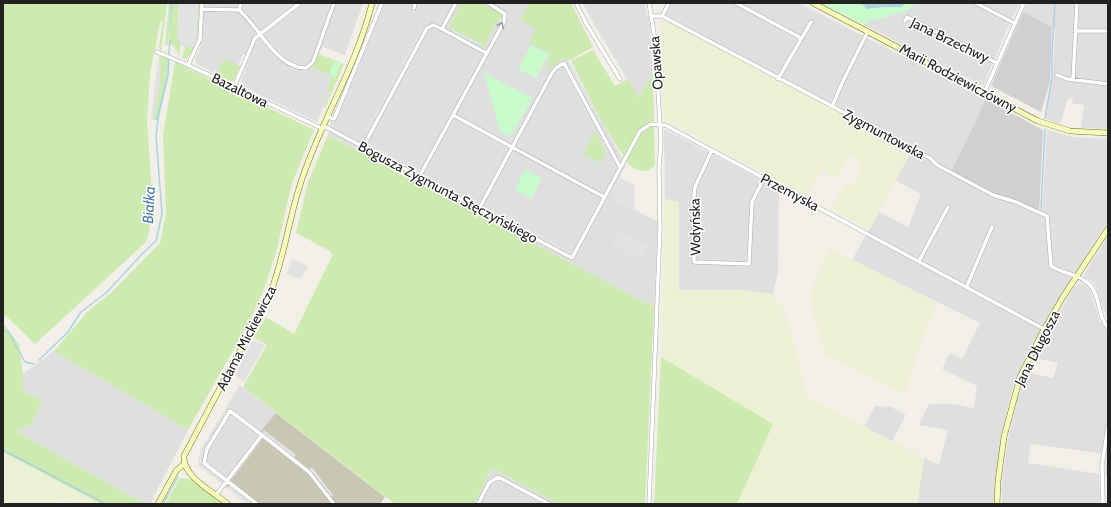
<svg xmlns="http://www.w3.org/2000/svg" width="1111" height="507" font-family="Cabin,sans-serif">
<rect width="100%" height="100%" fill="#f2efe9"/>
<!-- residential -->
<path fill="#e0dfdf" d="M199 3H363L345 55 323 47 319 54 342 63 317 122 244 87 241 80 250 56 243 54 238 65 224 60 217 75 197 64 195 59 201 45 196 43Z
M378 3H536L626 165 612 192 616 194 614 199 658 222 654 307 328 135 331 121 374 19Z
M583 3H645L647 16H649L653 73 639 98 591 19Z
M671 3H799L986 99 951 172 1042 216 1047 130 1073 137 1108 139V222L1044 323 1024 361 1013 387 1003 429 995 504H917L924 458 939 465 948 430 919 425 929 404H951L974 408 977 386 942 369 950 353 962 359 980 323 852 260 879 212 908 227 921 194 895 180 912 150 664 14Z
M917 3H1020L1009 25 983 86 864 25 869 21 906 11Z
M1028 3H1108V129L1081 128 1084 105 1072 104 1073 99H1068L1060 124 1046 119 1053 78 1055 29 1023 12Z
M664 129 779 189 778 272 773 294 739 290H679V202L665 199Z
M1108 236V320L1094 283 1083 276Z
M1079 283 1089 286 1100 322 1108 332V476L1105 475 1106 454 1031 444 1028 463 1099 474 1100 504H1002V481L1008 439 1020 386 1025 372 1053 378 1058 363 1033 358 1074 287Z
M54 351 188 430 150 504H144L16 431 32 424 42 400 23 392V374Z
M240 385 276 413 260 432 265 436 226 487 199 465 201 449Z
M875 406 891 407 906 415 892 441 864 427Z
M492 468 558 504H474Z"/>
<!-- religious -->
<path fill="#d0d0d0" d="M1023 12 1052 27 1050 82 1041 112 991 86Z
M986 99 1043 130 1039 215 951 172Z"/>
<!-- construction -->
<path fill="#c7c7b4" d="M276 413 385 497 380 504H248L226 487 265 436 260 432Z"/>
<!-- farmland -->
<path fill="#eef0d5" d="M664 20 912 150 869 230 831 209 845 183 851 186 863 164 850 156 837 179 821 170 807 196 664 120 660 26Z
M665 199 679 202V290H739L773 294 781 304 789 323 807 396 924 458 917 504H737L772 424 661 357Z
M829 248 937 303 921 342 904 396 826 354 813 313 810 294Z
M3 452 101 504H70L59 498 56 504H3Z"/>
<!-- grass -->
<path fill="#cdebb0" d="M3 3H167L161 53 159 47 163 20 160 23 150 74 147 121 153 206 148 237 144 244 35 344 6 316 3 317Z
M169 3H171L168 45H165Z
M173 3H179L177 27 180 28 177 31V39L181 40 179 56 174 46 170 45 169 40Z
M197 3H200C199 24 201 44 186 59L182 58Z
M461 3H482L502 14 501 19 499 18 485 44 487 46 484 48 480 47 482 45 452 29 448 30Z
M529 3H571L593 47 570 60 562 59 547 70 550 54 529 42 536 29 520 20Z
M593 50 615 86 628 79 639 98 653 73 655 166 647 171 637 170 628 164 602 122 571 61Z
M318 54 344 64 325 108 323 107 330 92 327 91 332 76 315 69 313 72V67Z
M160 56 168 59 166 80 156 120H153L161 62 158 59Z
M224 59 240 66 233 82 217 75Z
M175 62 314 130 292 183 276 253 263 292 247 326 188 430 54 351 88 311 111 293 160 243 166 213 163 135Z
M595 131 606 152 600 163 583 154Z
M328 135 654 307 645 504H558L492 468 474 504H395L243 387 267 345 254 338 266 317 294 334 332 256 330 251 296 233 308 182Z
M3 323 19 344 23 374V392L42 400 32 424 16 431 144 504H101L3 452Z
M661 357 773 424 737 504H654Z
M180 478 189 479 222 504H165Z"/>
<!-- park -->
<path fill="#c8facc" d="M821 3H917L906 11 869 21 864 25Z
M531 45 549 54 536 78 518 69Z
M334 61 341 63 335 79 329 74Z
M484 73 533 98 510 137 500 131Z
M525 169 542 178 531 199 515 190Z"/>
<!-- parking -->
<path fill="#e2e2e2" d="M179 3H199L196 43 194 47 180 46 181 39H177Z
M421 28 424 30 369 131 366 130Z
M452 29 482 44 480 47 451 32Z
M158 60 161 61 160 85 153 120 151 119Z
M572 66 602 122 599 123 569 68Z
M566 69 611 151 608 153 564 71Z
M371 144 415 168 413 171 369 147Z
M427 175 475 200 473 203 426 178Z
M619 177 634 185 635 210 614 199 616 194 612 192Z
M487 207 568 249 566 252 486 209Z
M619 230 649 246 641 261 612 245Z
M292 259 308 266 301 279 287 274Z
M253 340 265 345 244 382 235 375Z
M227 406 230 408 232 406 243 414 241 417 229 408 201 458 202 464 222 479 220 482 199 466 198 457Z
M264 430 296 455 294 458 262 433Z
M312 467 333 495 331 497 309 470Z
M230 485 254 504H248L227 488Z"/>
<!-- water -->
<path fill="#aad3df" d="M171 3H173L169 40 173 41 170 42 169 75 158 121 156 120 167 75Z
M861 3H907L901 7H883L867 9Z"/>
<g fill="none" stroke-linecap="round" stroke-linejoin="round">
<!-- stream -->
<path stroke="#aad3df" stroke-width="1.5" d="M1045 118 1052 78V54L1055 3
M1041 210 1045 129
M3 330 9 333 25 362 34 364
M39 360 68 332 81 312 106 293 143 253 156 241 162 214 156 135 158 120
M3 450 106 504
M163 504 178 477"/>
<!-- street casing -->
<g stroke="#a9a9a9" stroke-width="4.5">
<path id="street" d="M576 3 586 23 620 79
M736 3 801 38
M976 3 1014 23
M414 8 415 3
M201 9 239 10
M239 10C259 27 277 69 306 68L313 62 334 3
M239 10 241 3
M652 16H662L930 158 937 165 993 195 1016 202 1047 216 1051 266C1063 274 1080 274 1090 285 1101 297 1097 316 1108 328
M662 16 669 3
M905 21 907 17 997 63
M442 29 486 53
M1075 31H1108
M157 52 188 65 323 129
M188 65 200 39 202 3
M1057 75 1067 79 1108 84
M778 79 811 22
M1073 80 1077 3
M234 87 255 38 300 3
M985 91 1024 3
M832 107 842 83 868 31
M453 115 604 197
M328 117 334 119 335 117 382 3
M324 126 572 258 640 131 651 124 665 125 1044 329
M363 147 427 28 433 25 442 29 456 3
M712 150 695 187 694 195V262L749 264 752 202 764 178
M419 177 504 22 505 14 488 3
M479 209 552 73 556 68 564 63 620 167
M919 261 948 207
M967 286 992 227
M262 435 309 472 334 504
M216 495 262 435 230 411 207 449 204 463 257 504
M478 504 489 483 498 477 549 504
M649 504 660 228 659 168 661 141 655 40 649 3
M1103 504 1102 465 1108 426"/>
</g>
<!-- secondary casing -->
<g stroke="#707d05" stroke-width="6">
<path id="secondary" d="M813 3 1038 121 1070 131 1108 133
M158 504 176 471 184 464
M228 504C213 492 182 476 184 456L270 294C285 256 289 216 302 179 322 119 357 65 372 3
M997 504 998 481 1004 437 1020 377 1042 333 1063 297 1108 229"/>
</g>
<!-- street -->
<use href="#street" stroke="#fff" stroke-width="3.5"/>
<!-- secondary -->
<use href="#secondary" stroke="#f7fabf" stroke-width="5"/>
</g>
<!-- one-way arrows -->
<defs><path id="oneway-chevron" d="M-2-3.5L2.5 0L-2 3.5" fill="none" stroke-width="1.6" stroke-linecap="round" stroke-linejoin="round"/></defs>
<use stroke="#9c9c9c" href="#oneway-chevron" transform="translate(501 25) rotate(-64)"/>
<g text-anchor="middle" stroke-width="3" stroke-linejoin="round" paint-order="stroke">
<!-- street labels -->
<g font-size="14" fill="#222" stroke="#fff">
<text transform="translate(950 40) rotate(26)" y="5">Jana Brzechwy</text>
<text transform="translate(656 63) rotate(-94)" y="5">Opawska</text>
<text transform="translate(958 78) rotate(28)" y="5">Marii Rodziewiczówny</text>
<text transform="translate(240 90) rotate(26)" y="5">Bazaltowa</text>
<text transform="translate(884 134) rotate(28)" y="5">Zygmuntowska</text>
<text transform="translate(448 192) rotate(28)" y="5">Bogusza Zygmunta Stęczyńskiego</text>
<text transform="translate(790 192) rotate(28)" y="5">Przemyska</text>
<text transform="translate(695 227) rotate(-91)" y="5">Wołyńska</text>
<text transform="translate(246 338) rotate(-63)" y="5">Adama Mickiewicza</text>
<text transform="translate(1037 348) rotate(-63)" y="5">Jana Długosza</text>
</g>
<!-- water labels -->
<g font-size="15" font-style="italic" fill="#4a7aab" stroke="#fff">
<text transform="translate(149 205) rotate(-87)" y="5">Białka</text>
</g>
</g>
<!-- border -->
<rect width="1111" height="507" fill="none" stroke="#222222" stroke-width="8"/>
</svg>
